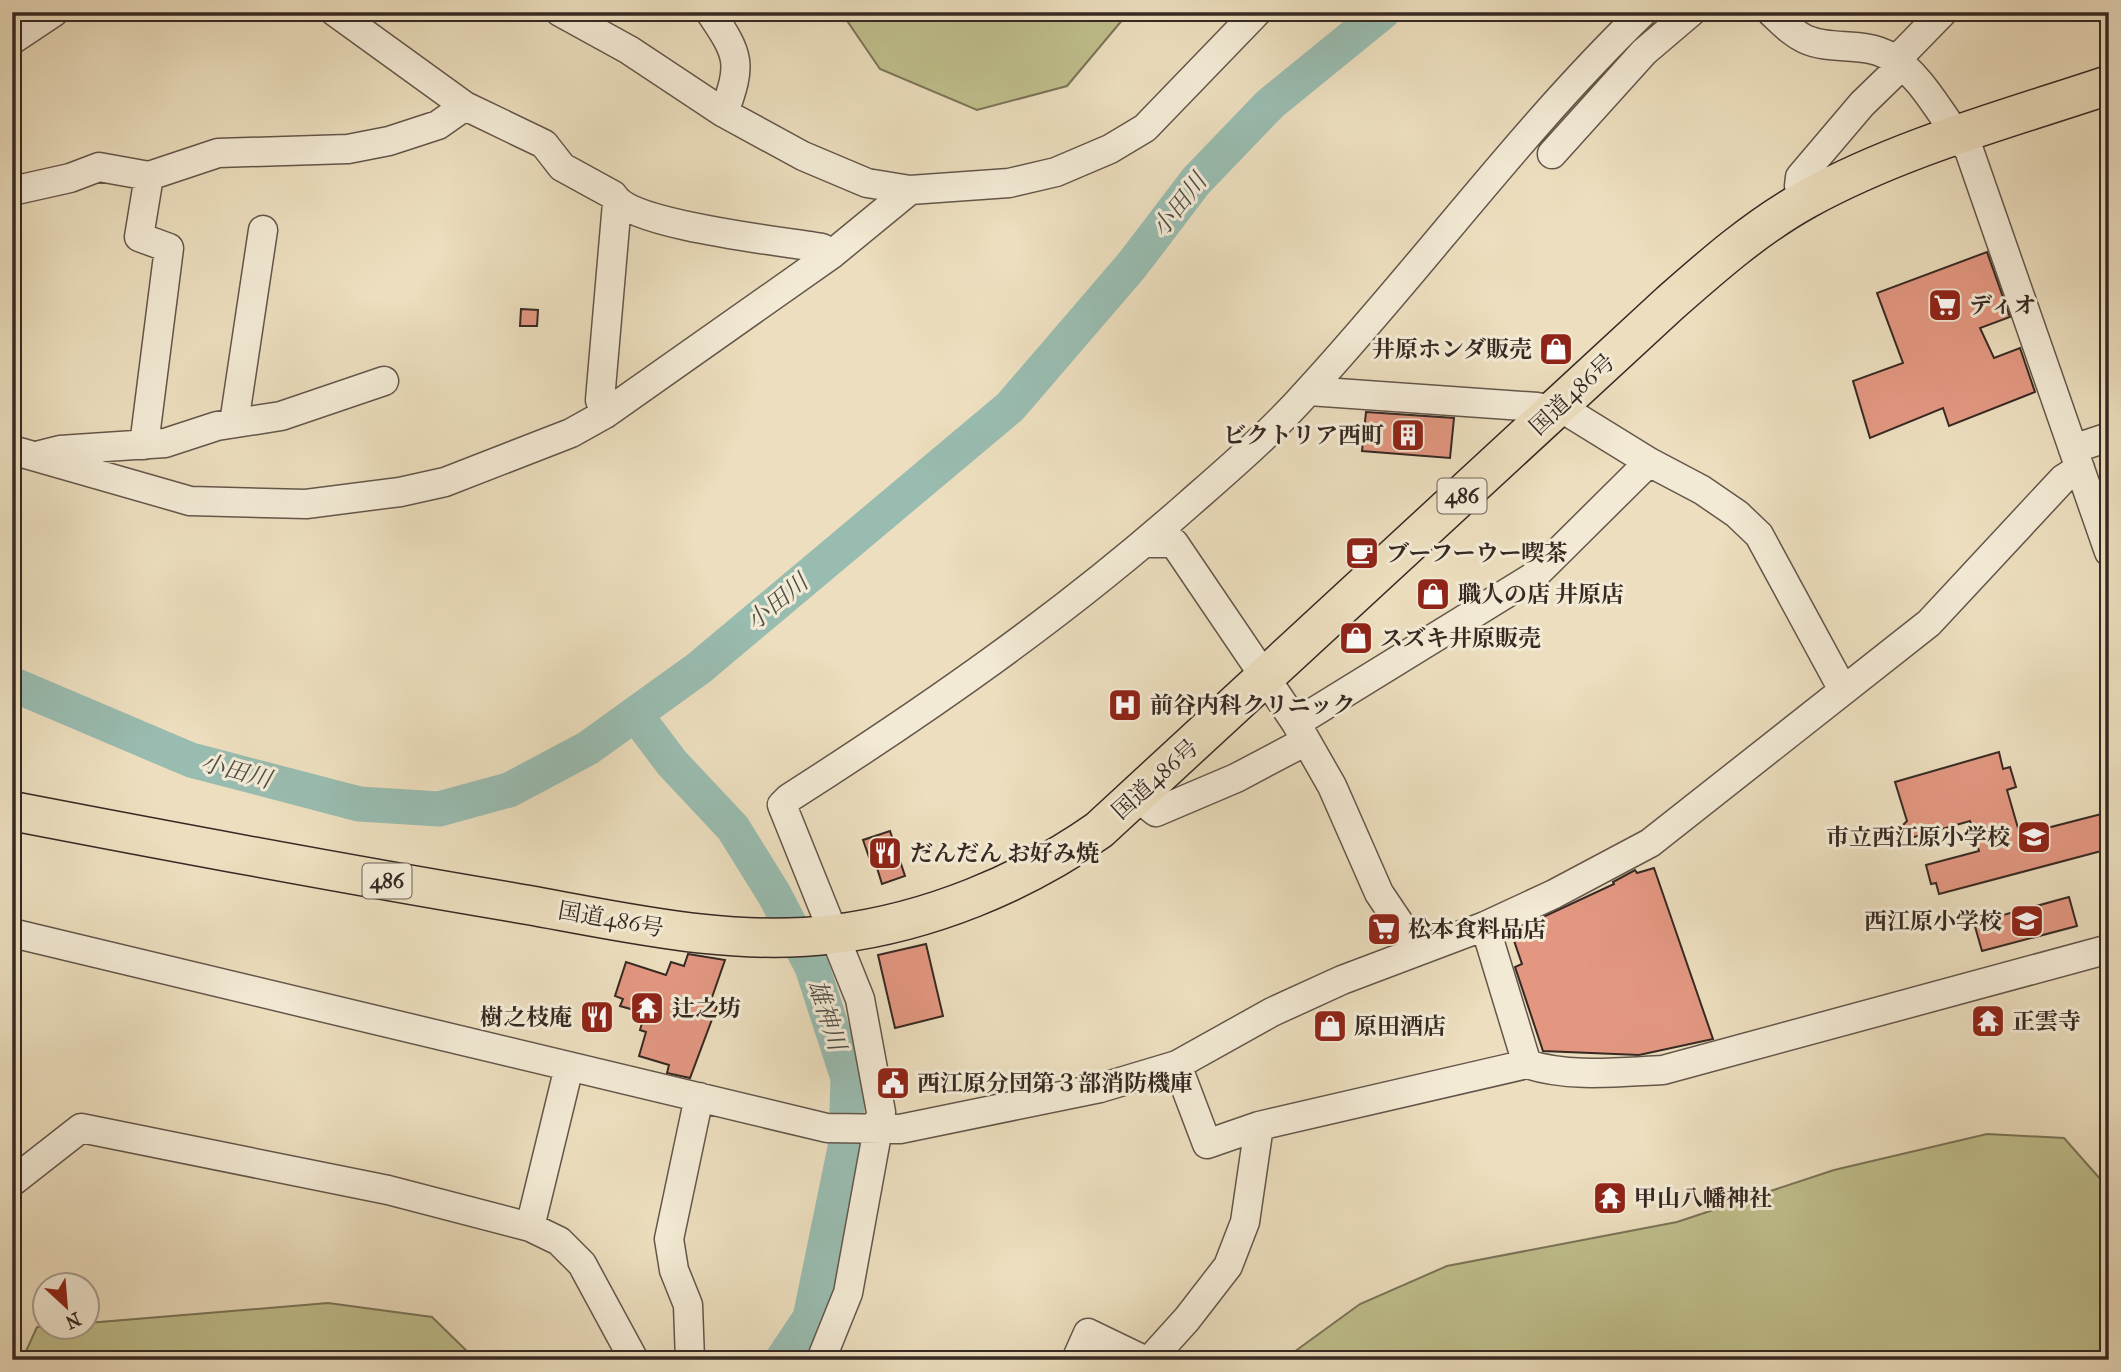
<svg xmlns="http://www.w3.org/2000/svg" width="2121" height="1372" font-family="'IM FELL French Canon','Noto Serif JP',serif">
<rect width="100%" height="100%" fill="#ecdebe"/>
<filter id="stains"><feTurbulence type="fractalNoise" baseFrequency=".00286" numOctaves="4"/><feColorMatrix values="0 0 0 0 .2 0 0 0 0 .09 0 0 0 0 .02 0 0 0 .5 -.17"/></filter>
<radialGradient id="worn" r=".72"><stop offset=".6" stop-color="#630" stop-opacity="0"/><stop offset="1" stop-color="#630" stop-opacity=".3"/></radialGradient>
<!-- green -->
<path fill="#bfbf8c" stroke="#7a7458" stroke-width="2" d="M841 12H1129L1067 86 977 110 880 69Z
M1987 1134 2064 1138 2109 1189V1360H1283L1360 1304 1447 1266 1677 1222 1834 1170Z
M328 1303 432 1317 476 1360H22L37 1327 88 1326V1323Z"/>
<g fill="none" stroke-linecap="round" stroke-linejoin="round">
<!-- river -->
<path stroke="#99bcb0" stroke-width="35" d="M12 684 191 760 359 804 439 809 509 790 588 748 699 668 1010 407 1132 265 1196 181 1270 104 1383 12
M635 714 672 763 733 828 774 894 812 967 848 1078 846 1143 810 1318 782 1360"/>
</g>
<!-- building -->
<path fill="#e39781" stroke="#362923" stroke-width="2" d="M1987 252 2010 317 1980 328 1994 358 2020 348 2035 392 1949 426 1943 408 1870 438 1853 381 1903 363 1877 293Z
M521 309 538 310 537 326H520Z
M1366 412 1454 418 1450 458 1362 451Z
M1999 752 2003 769 2010 767 2016 787 2007 790 2020 835 2109 812V849L1939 894 1936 883 1931 884 1926 865 1979 851 1970 821 1907 839 1903 825 1907 821 1895 782Z
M890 831 905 876 882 884 873 855 869 857 863 840Z
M1654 868 1713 1039 1639 1055 1543 1051 1515 967 1522 964 1511 932 1614 884 1613 882 1635 870 1637 873Z
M2069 897 2077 926 1982 951 1974 923Z
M926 944 943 1016 895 1028 878 955Z
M688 954 725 960 710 1003 717 1006 690 1078 667 1073 669 1065 639 1056 646 1032 640 1030 645 1013 620 1006 623 999 615 996 626 962 666 975 671 962 684 966Z"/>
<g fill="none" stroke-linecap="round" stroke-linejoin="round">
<!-- minor casing -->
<g stroke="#64564a" stroke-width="31">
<path id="minor" d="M335 12 465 106 544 144 562 167 613 195C631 226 782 241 822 248L832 254
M560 12 629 50 724 113 803 156 867 183 910 190 1009 183 1056 172 1110 149 1145 128 1257 12
M710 12C740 56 742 63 724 113
M1771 12C1782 22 1792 33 1805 39 1831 51 1863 41 1889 56 1924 76 1943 121 1969 150L2109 552
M12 40 54 12
M1552 154 1644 52 1691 12
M12 191 70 178 99 167 149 176 218 153 348 149 389 141 438 125 465 106
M1805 200 1799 186 1800 177 1862 104 1895 72 1902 54 1943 12
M1309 391 1537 407 1568 412 1649 462 1702 490 1737 514 1759 535 1842 688
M605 414 600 400 617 203
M234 423 263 230
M144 445 169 248 139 237 149 176
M2073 449 2109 437
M12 450 190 501 306 504 400 492 445 482 571 433 605 414 832 254 910 190
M40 455 60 450 165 443 217 426 281 416 384 381
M1145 543H1174L1296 723 1332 786 1379 893 1418 951
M1296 723 1533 577 1649 462
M1137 797 1156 812 1236 778 1306 741
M1485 926 1527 1064
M12 933 827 1128 900 1129 1100 1088 1177 1065 1272 1012 1342 980 1485 926 1554 894 1650 843 1929 623 2063 479 2080 468
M1177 1065 1207 1144 1259 1126 1527 1064C1569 1078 1619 1072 1663 1070L2109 949
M12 1182 81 1128 388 1190 530 1227 559 1241 582 1264 634 1360
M530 1227 569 1067
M690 1360 688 1305 674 1270 669 1239 699 1097
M821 1360 848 1293 881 1112 860 999 782 805 789 798C930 708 1065 614 1190 503 1231 467 1273 431 1309 390 1423 266 1522 129 1643 12
M1076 1360 1088 1333 1144 1360
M1150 1360 1187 1319 1228 1266 1245 1222 1259 1126"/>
</g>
<!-- highway casing -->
<g stroke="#362923" stroke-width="41">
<path id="highway" d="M12 811C178 843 344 874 511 902 617 920 726 948 835 934 929 922 1022 884 1099 830L1670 303C1712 266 1755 228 1805 200 1899 148 2007 119 2109 85"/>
</g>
<!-- minor -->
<use href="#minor" stroke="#f3ead5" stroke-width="28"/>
<!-- highway -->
<use href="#highway" stroke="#ecdebe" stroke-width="38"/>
</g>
<!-- icons -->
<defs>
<g id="supermarket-square" transform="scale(1.75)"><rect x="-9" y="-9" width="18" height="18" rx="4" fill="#8f2418" stroke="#f3ead5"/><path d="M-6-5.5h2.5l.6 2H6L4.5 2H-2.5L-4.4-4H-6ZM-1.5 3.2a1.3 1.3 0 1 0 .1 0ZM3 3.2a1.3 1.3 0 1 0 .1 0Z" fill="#fff"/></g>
<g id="shop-square" transform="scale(1.75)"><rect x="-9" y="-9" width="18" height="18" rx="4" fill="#8f2418" stroke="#f3ead5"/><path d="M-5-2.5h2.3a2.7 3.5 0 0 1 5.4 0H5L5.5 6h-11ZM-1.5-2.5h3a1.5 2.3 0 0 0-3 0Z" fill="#fff"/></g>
<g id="building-square" transform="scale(1.75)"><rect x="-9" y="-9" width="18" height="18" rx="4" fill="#8f2418" stroke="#f3ead5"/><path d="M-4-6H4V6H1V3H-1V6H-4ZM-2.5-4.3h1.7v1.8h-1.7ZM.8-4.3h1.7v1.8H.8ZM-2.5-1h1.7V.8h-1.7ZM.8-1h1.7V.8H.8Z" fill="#fff"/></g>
<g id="cafe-square" transform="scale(1.75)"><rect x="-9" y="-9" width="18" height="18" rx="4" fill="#8f2418" stroke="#f3ead5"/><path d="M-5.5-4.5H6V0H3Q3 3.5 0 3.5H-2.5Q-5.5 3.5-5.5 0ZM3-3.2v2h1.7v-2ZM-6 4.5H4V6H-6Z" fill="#fff"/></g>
<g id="hospital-square" transform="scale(1.75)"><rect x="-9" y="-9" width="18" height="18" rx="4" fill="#8f2418" stroke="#f3ead5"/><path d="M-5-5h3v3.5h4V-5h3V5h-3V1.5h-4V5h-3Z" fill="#fff"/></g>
<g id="school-square" transform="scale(1.75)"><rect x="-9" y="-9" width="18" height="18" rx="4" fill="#8f2418" stroke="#f3ead5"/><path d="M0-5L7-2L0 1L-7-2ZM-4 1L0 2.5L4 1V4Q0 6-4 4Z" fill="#fff"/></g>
<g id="restaurant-square" transform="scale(1.75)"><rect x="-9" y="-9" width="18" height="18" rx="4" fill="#8f2418" stroke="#f3ead5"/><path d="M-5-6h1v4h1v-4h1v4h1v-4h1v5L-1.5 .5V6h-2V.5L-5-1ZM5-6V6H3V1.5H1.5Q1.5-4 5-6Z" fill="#fff"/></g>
<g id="temple-square" transform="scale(1.75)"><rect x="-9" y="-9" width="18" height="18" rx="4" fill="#8f2418" stroke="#f3ead5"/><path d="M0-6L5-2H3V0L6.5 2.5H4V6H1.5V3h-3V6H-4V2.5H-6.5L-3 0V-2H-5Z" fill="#fff"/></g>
<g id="civic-square" transform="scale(1.75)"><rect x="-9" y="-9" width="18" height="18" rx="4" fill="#8f2418" stroke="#f3ead5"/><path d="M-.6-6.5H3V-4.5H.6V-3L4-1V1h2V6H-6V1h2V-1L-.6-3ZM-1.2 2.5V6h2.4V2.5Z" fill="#fff"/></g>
</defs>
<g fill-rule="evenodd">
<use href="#supermarket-square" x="1945" y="305"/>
<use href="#shop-square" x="1556" y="349"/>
<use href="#building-square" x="1408" y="435"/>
<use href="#cafe-square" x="1362" y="553"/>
<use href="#shop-square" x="1433" y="594"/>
<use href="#shop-square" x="1356" y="638"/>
<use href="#hospital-square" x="1125" y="705"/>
<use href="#school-square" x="2034" y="837"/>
<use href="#restaurant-square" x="885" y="853"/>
<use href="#school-square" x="2027" y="921"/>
<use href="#supermarket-square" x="1384" y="929"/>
<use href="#temple-square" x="647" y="1008"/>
<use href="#restaurant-square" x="597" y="1017"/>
<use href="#temple-square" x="1988" y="1021"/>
<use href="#shop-square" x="1330" y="1026"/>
<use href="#civic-square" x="893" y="1083"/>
<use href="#temple-square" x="1610" y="1198"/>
</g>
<g text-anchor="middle" stroke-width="6" stroke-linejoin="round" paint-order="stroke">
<!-- shield labels -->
<g fill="#f3ead5" stroke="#6f6358" stroke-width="2">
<rect x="1437.5" y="478.5" width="49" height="35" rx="5"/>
<rect x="362.5" y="863.5" width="49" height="35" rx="5"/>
</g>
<g font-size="21" font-weight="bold" fill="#362923">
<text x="1462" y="503">486</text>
<text x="387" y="888">486</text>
</g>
<!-- poi labels -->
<g font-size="23" font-weight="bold" fill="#362923" stroke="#f3ead5" text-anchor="start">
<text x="1969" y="313">ディオ</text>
<text x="1532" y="357" text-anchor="end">井原ホンダ販売</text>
<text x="1384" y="443" text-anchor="end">ビクトリア西町</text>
<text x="1386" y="561">ブーフーウー喫茶</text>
<text x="1458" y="602">職人の店 井原店</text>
<text x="1380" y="646">スズキ井原販売</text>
<text x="1150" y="713">前谷内科クリニック</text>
<text x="2010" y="845" text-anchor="end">市立西江原小学校</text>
<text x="910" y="861">だんだん お好み焼</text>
<text x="2002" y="929" text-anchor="end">西江原小学校</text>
<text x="1408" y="937">松本食料品店</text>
<text x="672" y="1016">辻之坊</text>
<text x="572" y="1025" text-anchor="end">樹之枝庵</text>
<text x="2012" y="1029">正雲寺</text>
<text x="1354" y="1034">原田酒店</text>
<text x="917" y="1091">西江原分団第３部消防機庫</text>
<text x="1634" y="1206">甲山八幡神社</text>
</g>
<!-- street labels -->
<g font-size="23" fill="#362923" stroke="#f3ead5">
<text transform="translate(1572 394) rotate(-43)" y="8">国道486号</text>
<text transform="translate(1155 779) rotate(-42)" y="8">国道486号</text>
<text transform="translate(611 919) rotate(10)" y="8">国道486号</text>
</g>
<!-- water labels -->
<g font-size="24" font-style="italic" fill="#4f4e46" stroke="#f3ead5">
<text transform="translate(1179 205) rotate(-52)" y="8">小田川</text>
<text transform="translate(777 602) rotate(-40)" y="8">小田川</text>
<text transform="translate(236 771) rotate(15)" y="8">小田川</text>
<text transform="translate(827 1015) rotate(72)" y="8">雄神川</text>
</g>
</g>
<!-- margin -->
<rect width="2121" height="1372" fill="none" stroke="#ecdebe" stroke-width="42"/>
<rect x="14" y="14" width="2093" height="1344" fill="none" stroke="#362923" stroke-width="3.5"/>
<rect x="21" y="21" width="2079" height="1330" fill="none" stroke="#362923" stroke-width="2"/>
<!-- north arrow -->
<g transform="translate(66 1306) rotate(154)"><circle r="33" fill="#f3ead5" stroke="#a79d8e" stroke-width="2"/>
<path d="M0-5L12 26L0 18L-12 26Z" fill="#8f2418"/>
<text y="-10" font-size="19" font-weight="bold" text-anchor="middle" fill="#362923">N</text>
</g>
<rect width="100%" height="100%" filter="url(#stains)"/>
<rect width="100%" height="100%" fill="url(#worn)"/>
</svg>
